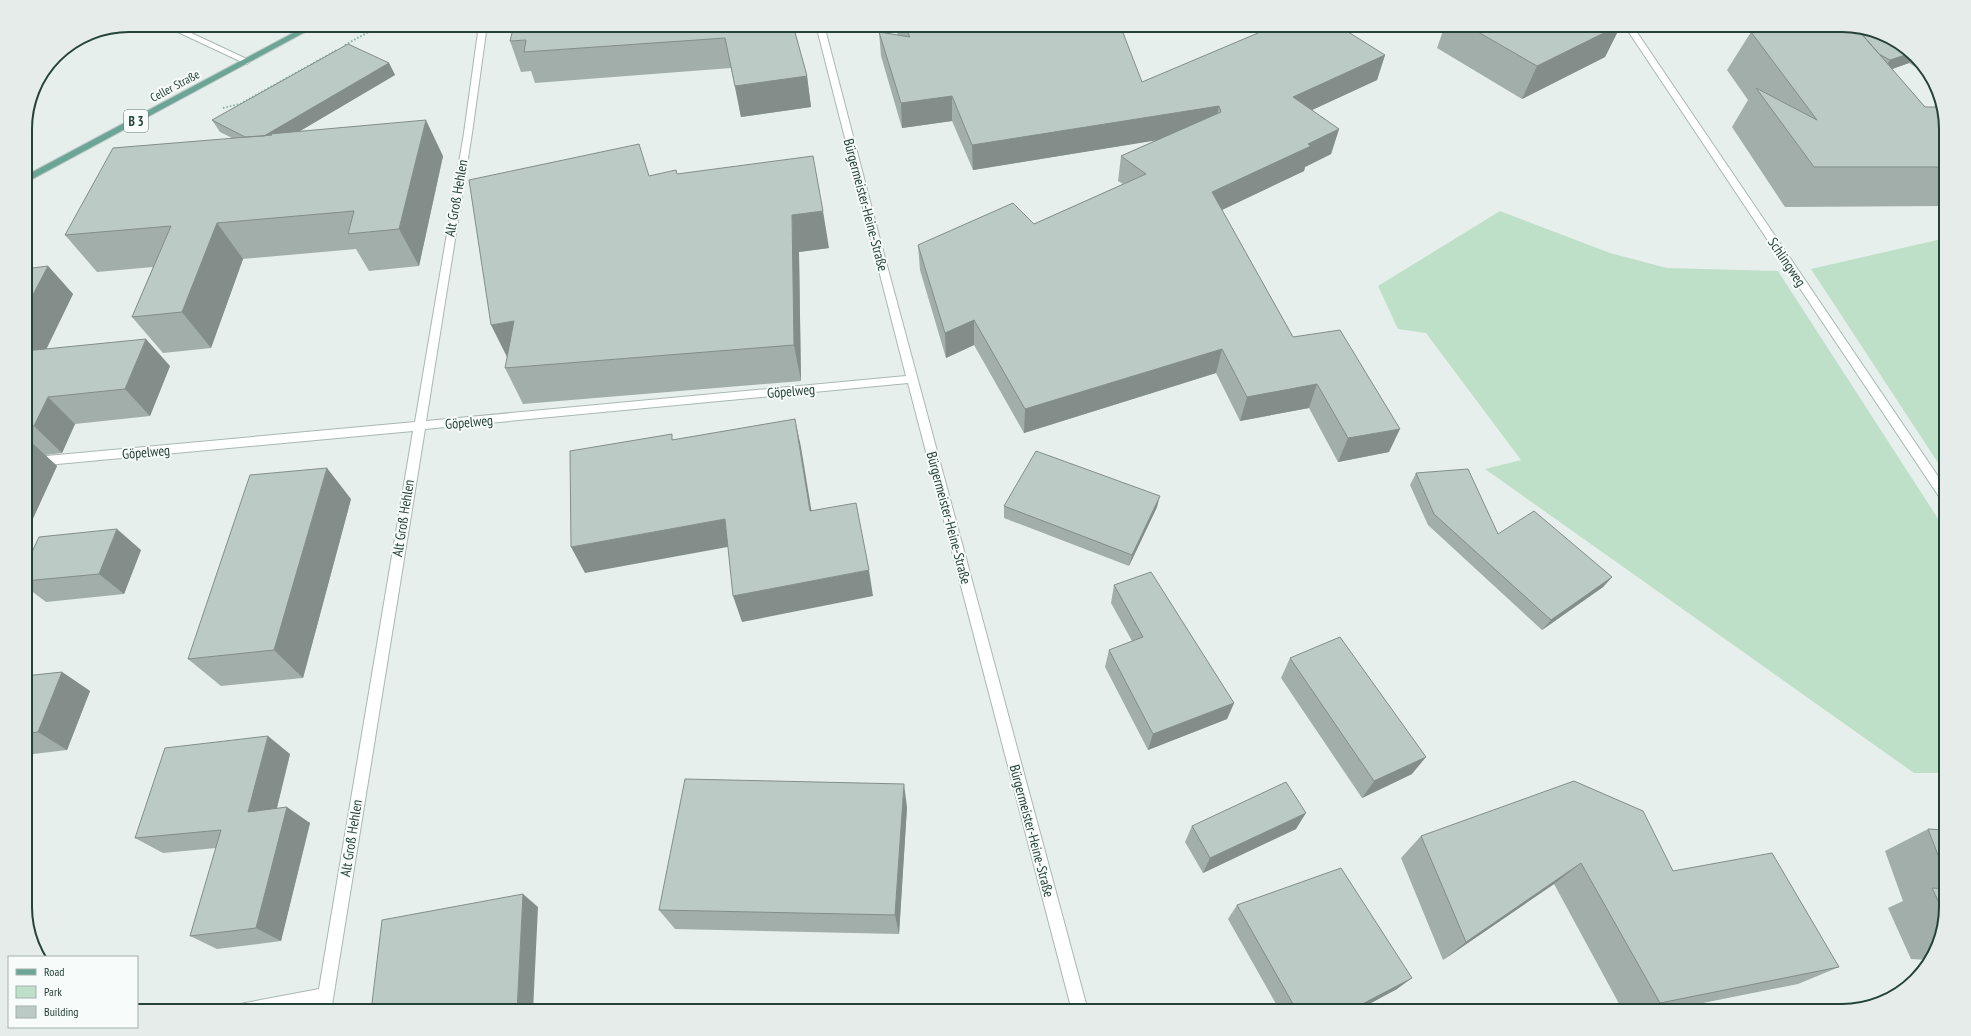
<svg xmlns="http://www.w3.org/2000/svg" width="1971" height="1036" font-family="'PT Sans Narrow',sans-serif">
<rect width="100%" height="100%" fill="#e6efeb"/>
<!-- green -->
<path fill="#bfe0c8" d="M1500 211 1610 253 1667 268 1778 271 1946 531V773H1914L1485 469 1521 460 1426 333 1398 329 1378 286Z
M1946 238V475L1811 269Z"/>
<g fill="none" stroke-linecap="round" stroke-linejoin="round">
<!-- service casing -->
<g stroke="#a8b8b2" stroke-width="2">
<path id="service" d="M163 25H174L251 61 247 64 244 63Z"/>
</g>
<!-- minor casing -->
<g stroke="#a8b8b2" stroke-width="2">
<path id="minor" d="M479 25H487L472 133 426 421 906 376 816 25H824L878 232 1088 1011H1072L908 383 425 429 331 1011H315L316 1006 288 1011H237L239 1005 245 1003 319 989 413 431 25 467V458L415 422 464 133Z
M1624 25H1632L1946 488V503L1942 501Z"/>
</g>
<!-- primary casing -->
<g stroke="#c2cac8" stroke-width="2">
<path id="primary" d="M308 25H318L25 183V176Z"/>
</g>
<!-- path -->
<path stroke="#86b3a5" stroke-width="2" stroke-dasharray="1.5 2" stroke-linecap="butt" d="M345 45 381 25
M223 108 240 104 337 50"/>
<!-- service -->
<use href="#service" fill="#fff" fill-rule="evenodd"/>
<!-- minor -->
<use href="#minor" fill="#fff" fill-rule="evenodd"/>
<!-- primary -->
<use href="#primary" fill="#6aa596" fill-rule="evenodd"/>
</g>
<!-- wall -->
<path fill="#a1aea9" d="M793 25 807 76 811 107 741 117 731 68 535 83 531 71 521 72 510 41Z
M893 25H952L954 30 1044 28 1142 82 1385 55 1377 80 1312 110 1339 129 1331 154 1305 167 1304 171 1222 210 1293 337 1389 452 1338 462 1309 408 1240 421 1216 373 1024 433 974 345 946 358 920 270 918 245 1034 224 1123 184 1118 181 1121 156 1156 140 973 170 952 121 902 128 881 56 879 32 898 35Z
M1445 25H1621L1605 57 1522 99 1437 48Z
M1801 25H1842L1888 36 1929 72 1930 76 1909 63 1892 69 1925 107 1946 123V206L1785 207 1732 127 1748 100 1727 70 1751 32H1812Z
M389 63 395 75 300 131 443 156 419 266 369 271 356 249 243 259 211 348 163 353 132 317 153 267 97 272 65 235 232 138 220 132 212 120Z
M677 174 829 248 799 252 801 381 523 404 505 368 649 176Z
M48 266 73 294 46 349 170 366 150 416 75 424 62 453 45 455 57 466 25 536V269Z
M1416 473 1498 534 1612 577 1603 587 1542 630 1428 525 1410 485Z
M351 499 303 678 221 686 188 659Z
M1004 506 1157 507 1129 566 1004 518Z
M141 550 124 594 46 602 25 586V567Z
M1114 585 1234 703 1227 719 1148 750 1105 667 1109 650 1132 641 1111 603Z
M1290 658 1412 774 1362 798 1281 678Z
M62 672 90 691 67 750 25 755V676Z
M290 754 277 808 310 823 281 941 217 949 190 936 216 848 163 853 135 838Z
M907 807 899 934 675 929 659 910Z
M1192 826 1296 829 1203 873 1185 842Z
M1928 829 1946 830V907L1935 953 1929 960 1911 959 1888 908 1903 901 1885 851Z
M1421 836 1673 871 1839 967 1798 984 1663 1011H1623L1554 884 1443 960 1401 858Z
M1237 905 1397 989 1356 1011H1280L1228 919Z"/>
<!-- shaded-wall -->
<path fill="#838d89" d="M1620 25H1621L1605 57 1522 99 1537 66Z
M1908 54 1913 57 1909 63 1881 73 1890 60Z
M1385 55 1377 80 1286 122 1293 97Z
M389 63 395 75 278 144 272 135 270 134 276 145 253 142Z
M807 76 811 107 741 117 735 86Z
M952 96V121L902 128 901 103Z
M1219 106 1214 131 973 170 972 145Z
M426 120 443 156 419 266 399 229Z
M1339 129 1331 154 1305 167 1304 171 1207 217 1212 192 1308 144Z
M823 211 829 248 799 252 801 381 794 345 792 215Z
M217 223 243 259 211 348 182 312Z
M48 266 73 294 31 381 25 375V310Z
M974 320V345L946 358 945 333Z
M514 321 509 361 491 325Z
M146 339 170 366 150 416 125 389Z
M1222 349 1216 373 1024 433 1025 409Z
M1317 384 1309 408 1240 421 1247 397Z
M48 397 75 424 62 453 34 426Z
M795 419 801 447 816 538 810 511Z
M1400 429 1389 452 1338 462 1348 438Z
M28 439 57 466 25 536V444Z
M327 468 351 499 303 678 274 650Z
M1160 496 1157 507 1129 566 1132 555Z
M725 519 733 546 585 573 571 547Z
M117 529 141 550 124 594 99 574Z
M869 570 873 596 742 622 733 596Z
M1612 577 1603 587 1542 630 1551 620Z
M62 672 90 691 67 750 38 732Z
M1234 703 1227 719 1148 750 1153 734Z
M268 736 290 754 272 828 248 812Z
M1426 757 1412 774 1362 798 1374 781Z
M904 784 907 807 899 934 895 915Z
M287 807 310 823 281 941 256 928Z
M1306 813 1296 829 1203 873 1210 858Z
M1581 863 1554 884 1443 960 1466 942Z
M523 894 538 907 533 1011H517Z
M1412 978 1397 989 1356 1011H1349Z"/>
<!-- building -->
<path fill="#bbcac4" stroke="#838d89" d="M514 25H793L807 76 735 86 725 38 524 52 526 40 510 41Z
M904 25H952L954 30 995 25H1042L1044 28 1086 25H1120L1142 82 1277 25H1337L1385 55 1293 97 1339 129 1308 144 1311 146 1212 192 1293 337 1340 330 1400 429 1348 438 1317 384 1247 397 1222 349 1025 409 974 320 945 333 918 245 1013 203 1034 224 1146 174 1121 156 1221 112 1219 106 972 145 952 96 901 103 879 32 910 37Z
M1466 25H1620L1537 66Z
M1830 25H1842L1888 36 1908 54 1890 60 1879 54 1860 32H1841Z
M1751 32H1860L1925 107H1940L1946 123V167H1814L1756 88 1817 120Z
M348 44 389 63 264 136 245 137 212 120Z
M426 120 399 229 348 234 354 211 217 223 182 312 132 317 171 226 65 235 113 148 272 135 270 134Z
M639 144 649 176 676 170 677 174 813 156 823 211 792 215 794 345 505 368 514 321 491 325 469 180Z
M48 266 25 310V269Z
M146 339 125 389 48 397 34 426 25 427V351Z
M795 419 810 511 856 503 869 570 733 596 725 519 571 547 570 451 672 434V440Z
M25 439H28L25 444Z
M1036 451 1160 496 1132 555 1004 506Z
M327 468 274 650 188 659 250 475Z
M1468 469 1498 534 1534 511 1612 577 1551 620 1434 514 1416 473Z
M117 529 99 574 25 581V567L39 537Z
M1151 572 1234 703 1153 734 1109 650 1143 637 1114 585Z
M1340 637 1426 757 1374 781 1290 658Z
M62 672 38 732 25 734V676Z
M268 736 248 812 287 807 256 928 190 936 221 830 135 838 165 748Z
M685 779 904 784 895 915 659 910Z
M1574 781 1643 811 1673 871 1772 853 1839 967 1660 1003 1581 863 1466 942 1421 836Z
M1286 782 1306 813 1210 858 1192 826Z
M1928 829 1946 830V876Z
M1341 868 1412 978 1349 1011H1297L1237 905Z
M1932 888 1946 889V907L1944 913Z
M523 894 517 1011H371L382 920Z"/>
<g text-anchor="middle" stroke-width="4" stroke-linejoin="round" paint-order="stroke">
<!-- far-street labels -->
<g font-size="12" fill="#24423a" stroke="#f7fbf9">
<text transform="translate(175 86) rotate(-28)" y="4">Celler Straße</text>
</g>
<!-- shield labels -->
<rect fill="#f7fbf9" stroke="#637a73" stroke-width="1" x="124" y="110" width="24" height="22" rx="3"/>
<g font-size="13" font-weight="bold" fill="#24423a">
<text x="136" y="126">B 3</text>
</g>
<!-- street labels -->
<g font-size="14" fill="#24423a" stroke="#f7fbf9">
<text transform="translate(456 198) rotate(-80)" y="5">Alt Groß Hehlen</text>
<text transform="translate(866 205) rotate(75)" y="5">Bürgermeister-Heine-Straße</text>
<text transform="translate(1787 262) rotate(56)" y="5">Schlingweg</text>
<text transform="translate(791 391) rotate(-5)" y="5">Göpelweg</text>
<text transform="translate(469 422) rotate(-5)" y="5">Göpelweg</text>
<text transform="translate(146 452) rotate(-5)" y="5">Göpelweg</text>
<text transform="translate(403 518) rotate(-81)" y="5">Alt Groß Hehlen</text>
<text transform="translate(949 518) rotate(75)" y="5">Bürgermeister-Heine-Straße</text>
<text transform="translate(1032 831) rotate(75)" y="5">Bürgermeister-Heine-Straße</text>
<text transform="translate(351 838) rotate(-81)" y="5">Alt Groß Hehlen</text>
</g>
</g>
<!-- crop -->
<path d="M0 0H1971V1036H0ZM129 32H1842A97 97 0 0 1 1939 129V907A97 97 0 0 1 1842 1004H129A97 97 0 0 1 32 907V129A97 97 0 0 1 129 32Z" fill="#e6ecea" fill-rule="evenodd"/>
<path fill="none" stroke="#24423a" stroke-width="2" d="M129 32H1842A97 97 0 0 1 1939 129V907A97 97 0 0 1 1842 1004H129A97 97 0 0 1 32 907V129A97 97 0 0 1 129 32Z"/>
<!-- legend -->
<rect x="8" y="956" width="130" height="72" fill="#f7fbf9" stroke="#a3b1ad"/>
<rect x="16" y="969" width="20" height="6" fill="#6aa596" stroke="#a3b1ad"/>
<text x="44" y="976" font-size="12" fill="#24423a">Road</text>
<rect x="16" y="986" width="20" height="12" fill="#bfe0c8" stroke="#a3b1ad"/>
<text x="44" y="996" font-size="12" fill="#24423a">Park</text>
<rect x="16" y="1006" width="20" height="12" fill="#bbcac4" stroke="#a3b1ad"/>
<text x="44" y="1016" font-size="12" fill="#24423a">Building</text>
</svg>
